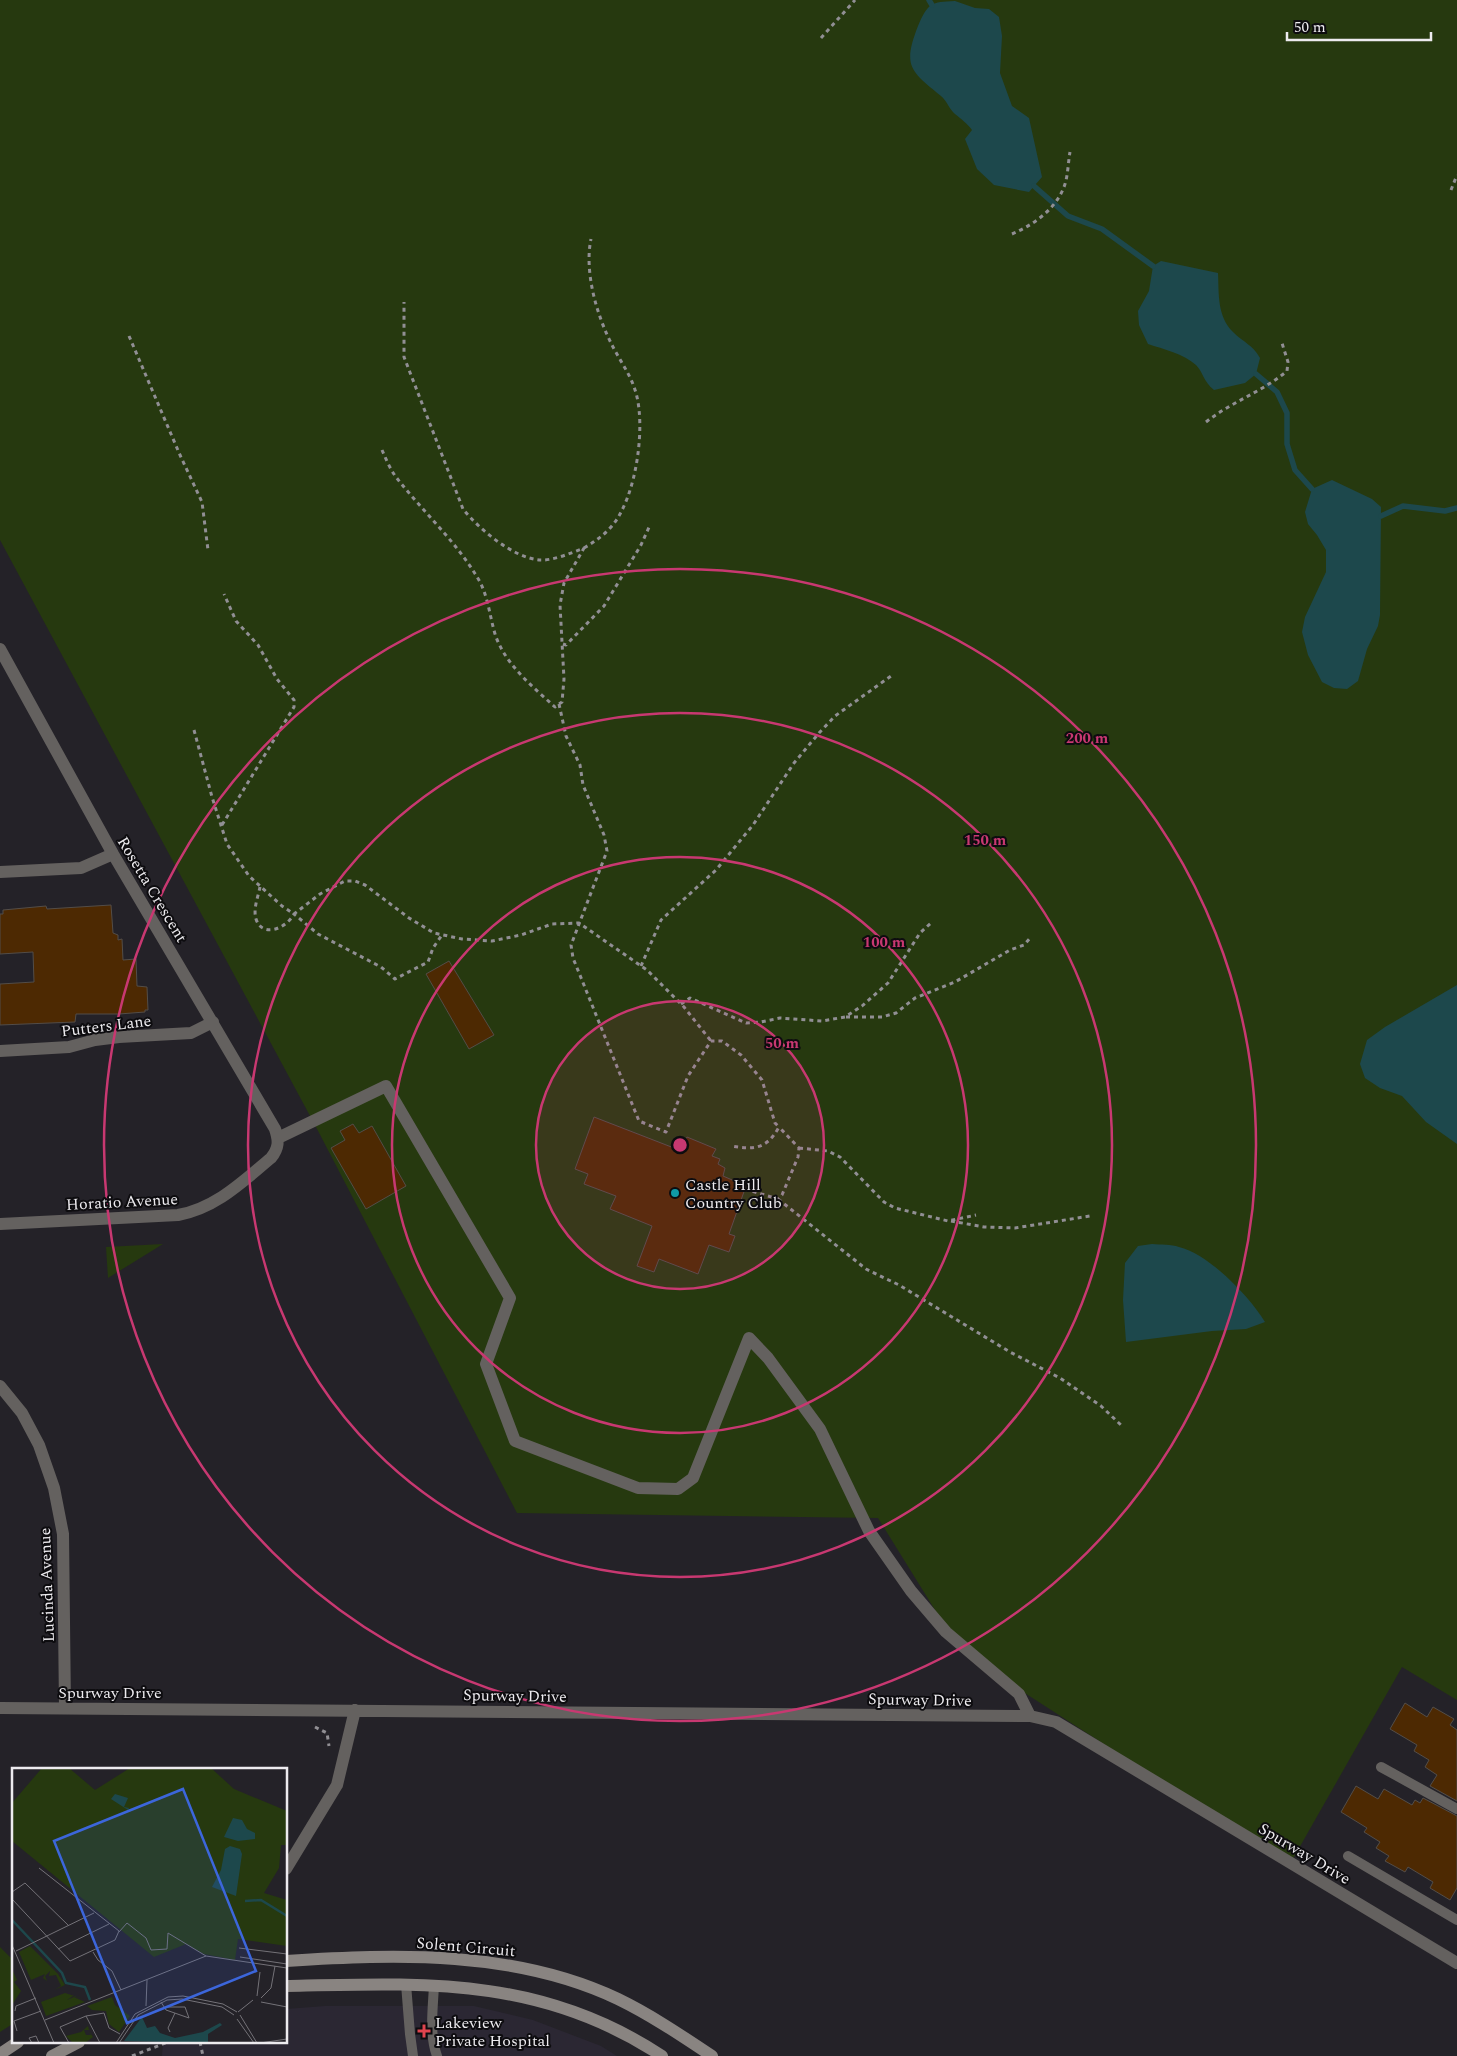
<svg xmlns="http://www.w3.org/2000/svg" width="1457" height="2056" font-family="Spectral,serif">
<rect width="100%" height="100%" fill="#242228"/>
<!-- built -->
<path fill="#2b2733" d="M325 2006H474L533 2020 601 2046 617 2056H162L163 2042H286V2009Z"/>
<!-- green -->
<path fill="#26390f" d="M0 0H1457V1700L1402 1667 1290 1864 1017 1688 945 1626 878 1518 517 1513 316 1127 0 540Z
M163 1244 108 1278 106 1247Z
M0 1947 14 1961V2023L0 2032Z"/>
<!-- water -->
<path fill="#1d484c" d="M955 1 975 8 989 9 999 17 1002 36 1000 73 1012 106 1029 118 1042 177 1029 192 994 185 977 169 965 139 972 130C967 123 962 120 955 114 949 109 947 101 941 96 911 71 902 67 918 26 928 3 931 2 955 1Z
M1161 261 1218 273C1219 294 1217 316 1233 332 1244 343 1252 344 1260 358L1256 374 1245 383 1214 390C1203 381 1203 372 1196 365 1184 354 1163 349 1148 344L1139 325 1138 311 1149 291 1153 266Z
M1332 480 1372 499 1381 507 1380 615 1378 626 1367 649 1358 681 1347 689 1334 688 1322 682 1308 655 1302 632 1305 617 1326 572V550L1317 535 1308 524 1305 512 1312 489Z
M1457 985V1144L1426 1122 1402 1096 1380 1088 1365 1078 1360 1064 1367 1040 1385 1027Z
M1152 1244C1161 1245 1171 1244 1179 1247 1209 1254 1250 1297 1265 1322L1246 1329 1212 1331 1126 1342 1123 1300 1125 1263 1138 1246Z"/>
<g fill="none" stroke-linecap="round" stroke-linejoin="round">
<!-- stream -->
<path stroke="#1d484c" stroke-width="5.5" d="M929 0 932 5
M1034 186 1068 216 1102 229 1153 266
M1256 374 1277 392 1287 413V444L1295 470 1312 489
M1381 516 1403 506 1445 511 1457 508"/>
</g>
<!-- building -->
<path fill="#4d2902" stroke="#534d48" d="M111 905 113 933 118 935V940L122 939 123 960 136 959 137 986 147 987 148 1010H145V1012L119 1014H76L75 1022 0 1025V984L34 982 33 952 0 954V914H3V910L46 906 47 909Z
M449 961 494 1035 469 1049 426 974Z
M594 1117 674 1148 677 1142 683 1144 687 1137 716 1149 712 1156 720 1159 718 1164 725 1168 723 1176 746 1186 729 1234 735 1236 729 1252 709 1245 698 1274 659 1259 654 1272 637 1266 652 1226 610 1209 616 1196 584 1184 588 1174 575 1169Z
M353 1124 359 1133 372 1126 406 1186 366 1209 331 1148 345 1140 340 1131Z
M1405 1703 1427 1717 1433 1707 1454 1719 1450 1725 1457 1730V1801L1430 1786 1437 1775 1425 1767 1429 1760 1414 1751 1417 1745 1390 1729Z
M1356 1786 1378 1799 1384 1789 1412 1805 1415 1800 1420 1803 1423 1798 1457 1816V1888L1450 1900 1430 1888 1433 1882 1408 1867 1405 1872 1385 1861 1389 1856 1376 1848 1380 1842 1364 1832 1367 1828 1341 1812Z"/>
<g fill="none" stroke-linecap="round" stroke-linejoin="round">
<!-- path -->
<path stroke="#918f94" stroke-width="3" stroke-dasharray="4 4" stroke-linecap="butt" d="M821 38 855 0
M1451 190 1457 175
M1012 234C1033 225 1055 210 1064 187 1068 177 1068 163 1070 152
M129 336 180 455 202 502 208 550
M1206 422C1231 402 1262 392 1287 371L1288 362 1281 340
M382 450C386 459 390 469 396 477 423 512 458 543 480 582 489 600 490 619 496 637 507 666 533 687 555 707L562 702 564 679 560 605 564 583 584 548C571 553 553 561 539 560 512 557 479 529 463 509L404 357V302
M584 548C594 542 603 536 611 527 636 499 646 428 636 393 631 375 620 361 612 345 597 316 584 272 591 239
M563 644 566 645 604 606 641 545 650 525
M559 704 566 736 580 765 583 785 604 835 607 851 571 945 573 958 639 1121 666 1132 688 1076 711 1041H722L741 1055 762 1080 775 1123 779 1127C767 1149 754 1150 731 1146
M194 730 212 797 227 844 249 876 282 906 294 914 320 894 339 884 345 881H355L365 885 409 918 434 933 462 939 492 941 521 935 552 924 579 923 647 970 684 1007 711 1041
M222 825 294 707V700L277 679 258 645 236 621 224 594
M260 887C258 897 253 909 256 919 262 938 286 929 294 914L318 934 381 967 395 979 428 962 433 948 442 935
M641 966 661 920 716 870 753 825 794 763 819 733 835 716 891 676
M681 1004 690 998 746 1023 761 1022 780 1018 822 1021 845 1017 862 1006 888 983 920 933 932 922
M846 1017H882L896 1013 915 998 955 982 1010 950 1024 945 1031 937
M799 1148 828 1151 840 1157 884 1202 895 1208 948 1221 976 1215
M745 1189 778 1199 782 1195 798 1157 799 1148 779 1127
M778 1199 866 1269 899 1285 1010 1352 1060 1378 1101 1406 1122 1426
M951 1221 984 1227 1015 1228 1090 1216
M315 1727 327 1733 329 1746
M200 2042 203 2056
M132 2056 168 2042"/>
<!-- lane -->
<path stroke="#64615f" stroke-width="10" d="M1381 1767 1457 1809
M1348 1856 1457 1920
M406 1984 410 2034 413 2056
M434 1985C433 2008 429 2034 437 2056"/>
<!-- street -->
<path stroke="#64615f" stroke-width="12" d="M0 649 113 854 275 1129C279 1141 279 1148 271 1158 242 1182 216 1208 178 1215L0 1224
M0 872 81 868 113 854
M0 1051 69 1047 95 1040 119 1037 191 1033 213 1022
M278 1138 386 1086 510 1298 486 1364 515 1441 638 1488 678 1489 693 1478 749 1338 768 1358 820 1429 869 1531 911 1591 946 1632 1019 1694 1030 1716
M0 1386 22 1413 39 1445 54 1488 63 1534 65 1708
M0 1708 1030 1716 1056 1722 1457 1963
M286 1869 337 1785 355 1710"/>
<!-- secondary -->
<path stroke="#898481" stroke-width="12" d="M286 1961C397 1954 515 1950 618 1999 651 2015 682 2036 712 2056
M286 1986C424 1983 541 1976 662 2056
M0 2054 18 2042
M52 2056 79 2042"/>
</g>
<!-- distance rings -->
<circle cx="680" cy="1145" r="144" fill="#c83871" fill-opacity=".12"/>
<g fill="none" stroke="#c83871" stroke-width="2.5">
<circle cx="680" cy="1145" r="144"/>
<circle cx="680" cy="1145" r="288"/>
<circle cx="680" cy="1145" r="432"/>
<circle cx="680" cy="1145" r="576"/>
</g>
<!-- markers -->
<circle fill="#0f9aa8" stroke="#0d0c0f" stroke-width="2" cx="675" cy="1193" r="5"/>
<path fill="#e0444e" stroke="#0d0c0f" stroke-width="2" d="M421.5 2023.5h5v5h5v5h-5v5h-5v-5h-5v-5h5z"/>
<g text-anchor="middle" stroke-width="4" stroke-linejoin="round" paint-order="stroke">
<!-- street labels -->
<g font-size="16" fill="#edebef" stroke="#0d0c0f">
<text transform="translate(153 889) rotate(59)" y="6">Rosetta Crescent</text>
<text transform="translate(106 1025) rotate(-7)" y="6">Putters Lane</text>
<text transform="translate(122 1201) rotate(-3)" y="6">Horatio Avenue</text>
<text transform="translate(46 1585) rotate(-92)" y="6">Lucinda Avenue</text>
<text x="110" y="1698">Spurway Drive</text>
<text transform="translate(515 1695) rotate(1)" y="6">Spurway Drive</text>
<text transform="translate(920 1699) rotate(1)" y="6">Spurway Drive</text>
<text transform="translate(1305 1853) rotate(31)" y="6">Spurway Drive</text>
<text transform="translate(466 1946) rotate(5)" y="6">Solent Circuit</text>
</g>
<!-- poi labels -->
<g font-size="16" fill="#edebef" stroke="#0d0c0f" text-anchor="start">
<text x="685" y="1190">Castle Hill<tspan x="685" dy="18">Country Club</tspan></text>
<text x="435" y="2028">Lakeview<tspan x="435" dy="18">Private Hospital</tspan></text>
</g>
</g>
<!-- overview -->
<g transform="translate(12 1768)">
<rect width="275" height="275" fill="#242228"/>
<path d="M30 0H57L83 22 118 0H199L222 21 275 43V77H269L267 100 252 125 275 132V178L226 171 223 192 192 186 174 176 142 189 0 73V35ZM18 178 46 206 53 217 42 222 49 218 44 207 37 208 38 203 33 208 35 213 31 210 33 206 19 212 7 184ZM0 201 5 212 2 214 9 223 0 237ZM53 225 72 231 61 228 55 232 62 229 73 234 34 248 29 234ZM100 229 103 237 118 248 107 264 97 256 94 243 80 242 75 238ZM76 258 77 262H72L74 267H79L77 263 81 269 73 275H61L54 268 69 264Z" fill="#26390f"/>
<path d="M103 26 116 30 112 39 117 40 116 42 99 31ZM221 50 230 52 235 61 243 65V71L226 73 212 69ZM218 78 228 81 230 86 224 128 200 119 209 102 213 81ZM130 249 135 260 143 258 148 265 163 270 191 264 208 255 210 257 196 266V275L112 273Z" fill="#1d484c"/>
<path fill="none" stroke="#1d484c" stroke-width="2.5" d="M233 133 249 132 275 148M0 152 50 205 54 215 73 219 78 232"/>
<path fill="none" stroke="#747278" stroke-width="1" d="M0 124 13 115 57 158M0 131 58 193 103 172 107 163 27 100M107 164 115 155 134 170 139 182 155 181 156 165 194 188 275 200M0 177 42 275M227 180 275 186M46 181 97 156M4 183 82 145M81 184 86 192 100 203 109 222M228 189 275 196M245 228 248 204M249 230 259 220 263 198M149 234 154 242 177 250 173 239H154M249 234 275 239M134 238 135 212M3 243 4 238 24 230M226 244 241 232M228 247 245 275M74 248 92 245 97 260 108 266M225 251 242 275M33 252 194 188M5 263 2 253 29 243M158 264 156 260 163 245M20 275 17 270 24 268 27 275M57 275 48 259 74 248 88 275M104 275 123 246 156 229 171 228 211 236 225 244M107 275 126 247 155 232 170 231 210 239 222 247M248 275 275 271"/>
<path fill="#3c66db" fill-opacity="0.15" stroke="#3c66db" stroke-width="2.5" d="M171 21 244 203 115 255 42 73Z"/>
<rect width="275" height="275" fill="none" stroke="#edebef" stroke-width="2.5"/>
</g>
<circle cx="680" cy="1145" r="8" fill="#c83871" stroke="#0d0c0f" stroke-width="2.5"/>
<g font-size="15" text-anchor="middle" font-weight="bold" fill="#c83871" stroke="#0d0c0f" stroke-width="4" stroke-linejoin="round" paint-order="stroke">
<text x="1087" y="743">200 m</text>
<text x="985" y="845">150 m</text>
<text x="884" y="947">100 m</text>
<text x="782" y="1048">50 m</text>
</g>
<!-- scale -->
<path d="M1287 32v8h144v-8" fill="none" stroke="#edebef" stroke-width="2.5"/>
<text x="1294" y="32" font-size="15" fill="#edebef" stroke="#0d0c0f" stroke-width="4" paint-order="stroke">50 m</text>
</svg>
